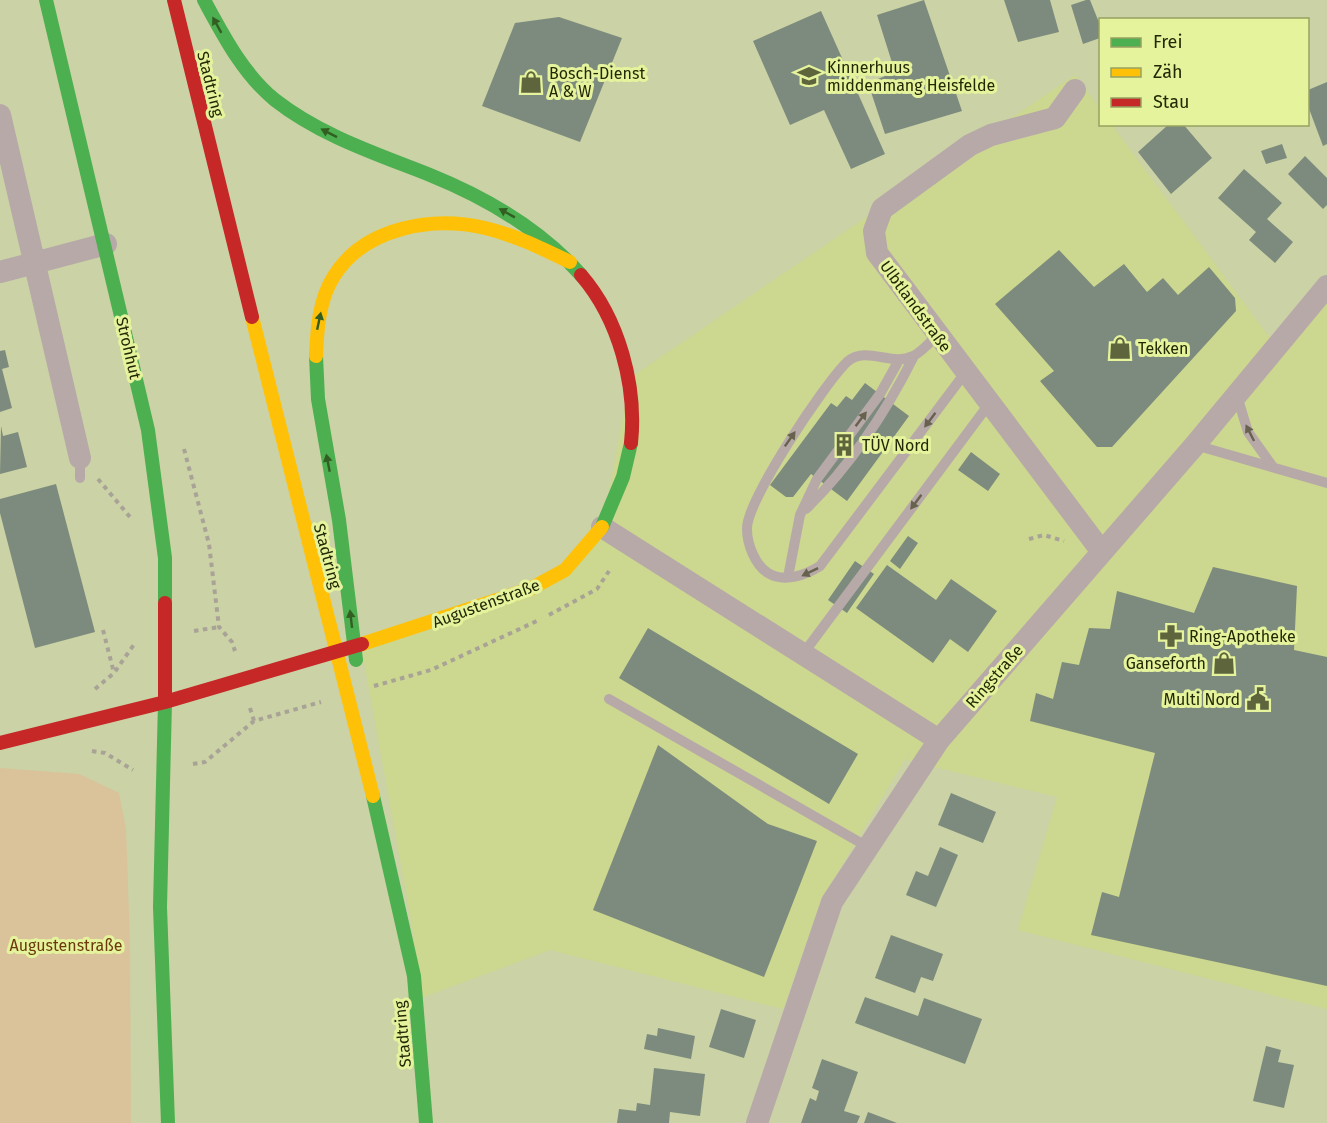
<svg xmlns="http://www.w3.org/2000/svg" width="1327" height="1123" font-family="'Fira Sans',sans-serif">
<rect width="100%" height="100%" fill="#cbd2a5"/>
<!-- built -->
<path fill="#ccd78f" d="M1075 75 1100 109V124L1112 125 1278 349 1327 296V1009L1018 930 1057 797 906 760 911 749 821 900 783 1009 550 950 421 998 412 926 361 645 530 593 602 531 630 378Z"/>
<!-- green -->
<path fill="#dac29b" d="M0 768 79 774 119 793 126 828 130 946 131 1123H0Z"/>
<!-- building -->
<path fill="#7c8b7d" d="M924 0 962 111 885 134 868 83 895 72 877 15Z
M1004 0H1050L1059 32 1018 42Z
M1086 0H1090L1100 25V38L1083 44 1071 5Z
M821 11 885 154 851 169 824 110 790 125 753 41Z
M559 17 622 38 580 142 482 106 515 23Z
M1327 82V144L1323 146 1308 106V90Z
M1169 124H1183L1212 158 1171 194 1138 152Z
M1282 144 1287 158 1266 164 1261 151Z
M1305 156 1327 178V205L1323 209 1288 174Z
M1244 169 1282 203 1267 219 1293 242 1275 263 1249 240 1256 232 1218 198Z
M1059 250 1094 287 1124 264 1147 292 1163 278 1178 295 1209 267 1235 298 1236 311 1112 447H1097L1040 381 1054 371 995 304Z
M5 350 9 367 2 369 12 408 0 412V351Z
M865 383 909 416 847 501 811 474 793 497H786L770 485 831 403 837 407 846 396 852 400Z
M1 426 3 436 18 432 27 467 0 474Z
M971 452 1000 474 988 491 958 470Z
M56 484 95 632 35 648 0 513V499Z
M908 536 918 543 900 569 890 561Z
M855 561 874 574 847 613 828 600Z
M887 565 936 600 951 579 997 611 968 652 950 639 933 663 856 608Z
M1213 567 1297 586 1294 650 1327 657V986L1091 935 1102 892 1119 897 1155 753 1030 721 1036 693 1053 699 1062 662 1079 665 1089 628 1110 629 1117 591 1194 613Z
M648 628 858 754 829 804 619 678Z
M658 745 768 824 817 841 764 977 593 910Z
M951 793 996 812 983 843 938 825Z
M940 847 958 855 936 907 906 895 916 871 928 876Z
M891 935 943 954 933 981 921 977 915 993 875 978Z
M865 997 918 1016 924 998 982 1019 965 1064 855 1023Z
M721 1009 756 1020 744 1058 709 1047Z
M658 1028 695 1036 691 1059 644 1049 647 1034 657 1036Z
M1266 1046 1281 1050 1278 1062 1294 1065 1284 1108 1253 1101Z
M822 1059 858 1072 844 1111 860 1116 857 1123H801L810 1098 816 1101 819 1091 812 1088Z
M654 1068 705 1074 700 1116 670 1112 669 1123H617L619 1109 636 1111 637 1103 650 1105Z
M868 1112 897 1123H864Z"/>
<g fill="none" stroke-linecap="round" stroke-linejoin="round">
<!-- path -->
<path stroke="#a9a397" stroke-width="4" stroke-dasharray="4.5 4.5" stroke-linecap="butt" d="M184 449 209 544 219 627 232 642 235 651
M98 479 130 517
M1029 539 1044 535 1064 541
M549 615 597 589 609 571
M103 630 114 673
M194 631 219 627
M374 686 431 670 539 620
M95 689 114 673 135 643
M250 708 254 721
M92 751 105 753 133 770
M193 764 205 762 254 721 321 702"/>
<!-- lane -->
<path stroke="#b7a9a8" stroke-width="10" d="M937 335C930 342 922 352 913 356 892 367 866 345 847 362 825 383 746 501 747 529 747 544 755 565 768 573 784 583 806 575 820 566L965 373
M1237 396 1248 432 1273 467
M1195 445 1327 483
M80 458V478
M806 509C851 465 886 412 914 356
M788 577 800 515 817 479 880 394 899 360
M803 654 989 404
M609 699 868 847"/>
<!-- street -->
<path stroke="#b7a9a8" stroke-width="22" d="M1075 90 1055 118 991 135 970 145 882 209 874 231 877 253 1102 552
M0 115 80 458
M0 272 106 244
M602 527 939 740
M757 1123 832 902 939 740 1195 445 1327 286"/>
<!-- fast -->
<path stroke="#4caf50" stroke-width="14" d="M46 0 148 430 165 558V603
M204 0C223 35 243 74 275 100 321 136 377 154 430 175 487 198 540 229 581 275
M316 356 318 399 339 520 356 660
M602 527 623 477 631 443
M165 702 160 907 168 1123
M373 796 414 976 426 1123"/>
<!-- slow -->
<path stroke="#ffc107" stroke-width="14" d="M252 317 373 796
M316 356C317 330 319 299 334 276 365 227 432 216 485 228 515 235 543 249 570 262
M362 644 530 589 565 570 602 527"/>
<!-- jam -->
<path stroke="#c62828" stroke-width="14" d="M174 0 252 317
M581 275C619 319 637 386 631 443
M165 603V702L362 644
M0 743 165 702"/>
</g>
<!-- one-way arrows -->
<defs><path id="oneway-solid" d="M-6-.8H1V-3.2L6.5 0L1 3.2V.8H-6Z" transform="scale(1.5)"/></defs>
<g fill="#335e22">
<use href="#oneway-solid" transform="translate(217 25) rotate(-119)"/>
<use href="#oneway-solid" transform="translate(329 133) rotate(-153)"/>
<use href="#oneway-solid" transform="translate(507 213) rotate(-151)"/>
<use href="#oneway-solid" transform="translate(319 321) rotate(-78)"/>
<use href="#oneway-solid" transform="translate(328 463) rotate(-101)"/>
<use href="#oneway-solid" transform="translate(351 619) rotate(-97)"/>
</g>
<g fill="#66624e">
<use href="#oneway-solid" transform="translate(861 419) rotate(-53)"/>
<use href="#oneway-solid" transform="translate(930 420) rotate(127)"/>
<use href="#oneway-solid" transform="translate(1250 433) rotate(-117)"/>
<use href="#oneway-solid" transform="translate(790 439) rotate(-55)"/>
<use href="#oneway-solid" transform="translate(916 502) rotate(127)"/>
<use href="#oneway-solid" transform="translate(810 572) rotate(154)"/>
</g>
<!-- icons -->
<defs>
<g id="school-bare" transform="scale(1.8)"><path d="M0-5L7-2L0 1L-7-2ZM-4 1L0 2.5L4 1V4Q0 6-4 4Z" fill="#5e643c" stroke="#e5f39d" stroke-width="2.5" paint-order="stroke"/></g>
<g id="shop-bare" transform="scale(1.8)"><path d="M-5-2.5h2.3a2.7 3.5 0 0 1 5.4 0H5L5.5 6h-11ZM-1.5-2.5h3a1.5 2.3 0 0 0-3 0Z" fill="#5e643c" stroke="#e5f39d" stroke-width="2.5" paint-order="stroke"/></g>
<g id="building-bare" transform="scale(1.8)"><path d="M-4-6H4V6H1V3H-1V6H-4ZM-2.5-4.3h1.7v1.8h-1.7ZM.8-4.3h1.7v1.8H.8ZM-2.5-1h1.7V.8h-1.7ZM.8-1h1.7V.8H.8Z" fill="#5e643c" stroke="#e5f39d" stroke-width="2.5" paint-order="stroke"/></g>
<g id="pharmacy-bare" transform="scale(1.8)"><path d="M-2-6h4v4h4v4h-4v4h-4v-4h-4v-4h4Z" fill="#5e643c" stroke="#e5f39d" stroke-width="2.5" paint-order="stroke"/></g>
<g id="civic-bare" transform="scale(1.8)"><path d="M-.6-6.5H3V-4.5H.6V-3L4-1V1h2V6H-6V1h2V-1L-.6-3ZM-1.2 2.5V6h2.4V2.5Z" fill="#5e643c" stroke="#e5f39d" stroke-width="2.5" paint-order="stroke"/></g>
</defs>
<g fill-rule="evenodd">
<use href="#school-bare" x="809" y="76"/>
<use href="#shop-bare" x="531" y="82"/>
<use href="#shop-bare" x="1120" y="348"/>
<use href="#building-bare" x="844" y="445"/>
<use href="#pharmacy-bare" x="1171" y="636"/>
<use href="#shop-bare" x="1224" y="663"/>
<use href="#civic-bare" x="1258" y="699"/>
</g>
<g text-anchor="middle" stroke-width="6" stroke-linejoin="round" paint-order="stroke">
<!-- poi labels -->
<g font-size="16" fill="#232804" stroke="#e5f39d" text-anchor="start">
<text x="827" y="73">Kinnerhuus<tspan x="827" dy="18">middenmang Heisfelde</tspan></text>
<text x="549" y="79">Bosch-Dienst<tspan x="549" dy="18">A &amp; W</tspan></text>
<text x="1138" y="354">Tekken</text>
<text x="862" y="451">TÜV Nord</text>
<text x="1189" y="642">Ring-Apotheke</text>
<text x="1206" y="669" text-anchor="end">Ganseforth</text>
<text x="1240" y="705" text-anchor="end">Multi Nord</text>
</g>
<!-- street labels -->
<g font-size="16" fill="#232804" stroke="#e5f39d">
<text transform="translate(211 84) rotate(76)" y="6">Stadtring</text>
<text transform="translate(916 306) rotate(54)" y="6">Ulbtlandstraße</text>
<text transform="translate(129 348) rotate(77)" y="6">Strohhut</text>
<text transform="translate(328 556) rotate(75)" y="6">Stadtring</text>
<text transform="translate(486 603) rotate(-20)" y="6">Augustenstraße</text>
<text transform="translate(994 676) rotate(-49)" y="6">Ringstraße</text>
<text transform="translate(402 1034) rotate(-95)" y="6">Stadtring</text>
</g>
<!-- park labels -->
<g font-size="16" fill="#6b390d" stroke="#e5f39d">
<text x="66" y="951">Augustenstraße</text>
</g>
</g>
<!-- legend -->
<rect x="1099" y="18" width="210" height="108" fill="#e5f39d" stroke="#97a260" stroke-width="1.5"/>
<rect x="1111" y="38" width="30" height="9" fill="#4caf50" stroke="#97a260" stroke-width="1.5"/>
<text x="1153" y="48" font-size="18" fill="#232804">Frei</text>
<rect x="1111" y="68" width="30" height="9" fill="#ffc107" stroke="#97a260" stroke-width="1.5"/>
<text x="1153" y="78" font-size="18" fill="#232804">Zäh</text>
<rect x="1111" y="98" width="30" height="9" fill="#c62828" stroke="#97a260" stroke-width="1.5"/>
<text x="1153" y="108" font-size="18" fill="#232804">Stau</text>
</svg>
